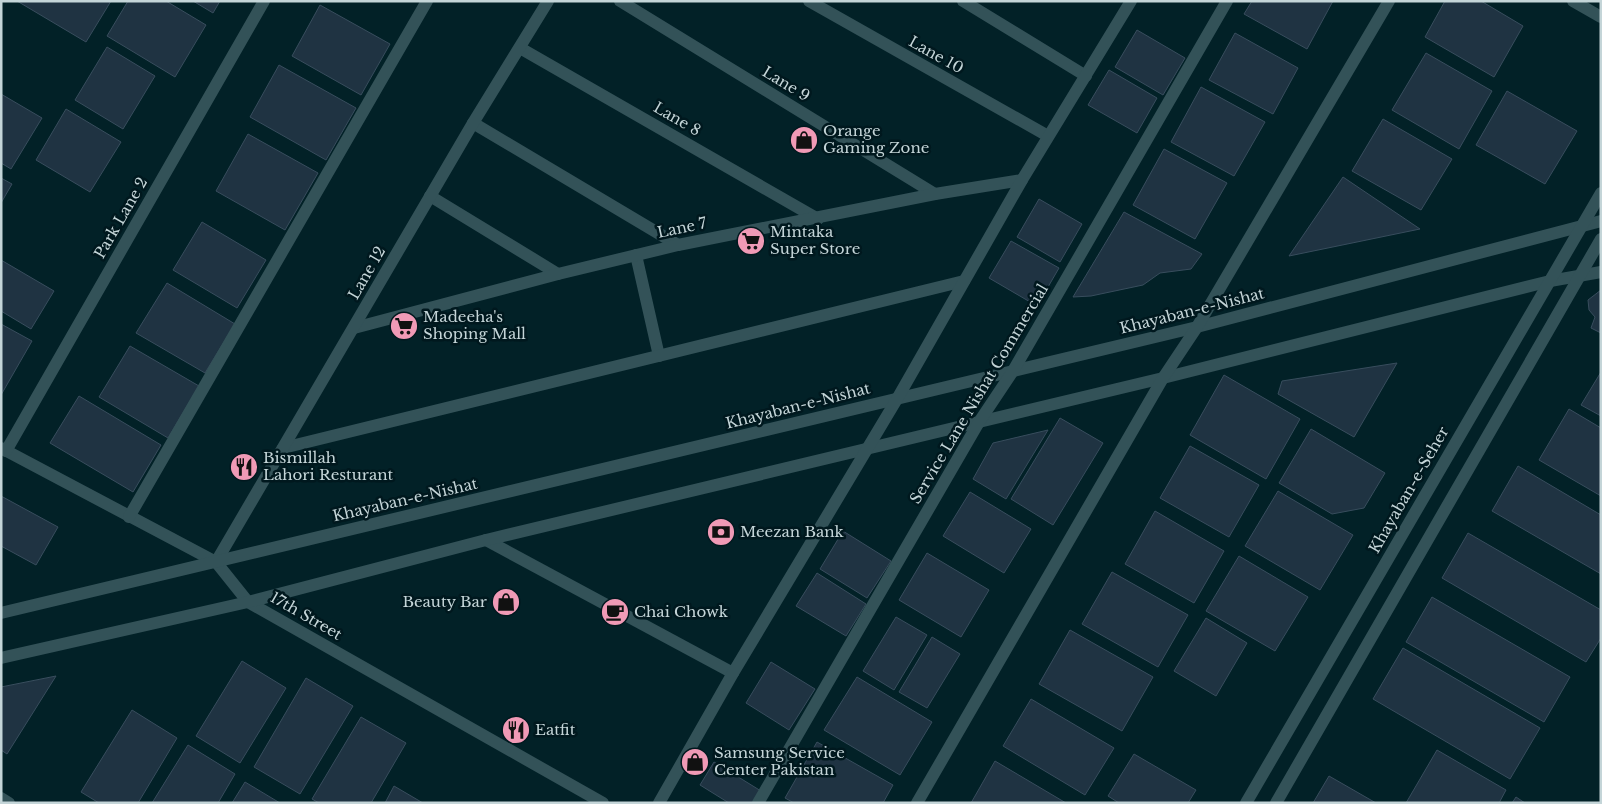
<svg xmlns="http://www.w3.org/2000/svg" width="1602" height="804" font-family="'Libre Baskerville',serif">
<rect width="100%" height="100%" fill="#022127"/>
<g fill="#1f3342" stroke="#384d5d">
<polygon points="17,1 111,1 86,42"/>
<polygon points="128,1 166,1 206,25 175,77 107,36"/>
<polygon points="193,1 220,1 213,13"/>
<polygon points="1252,1 1333,1 1307,49 1244,14"/>
<polygon points="1445,1 1481,1 1523,26 1494,77 1425,37"/>
<polygon points="320,5 390,44 361,95 292,56"/>
<polygon points="1137,30 1185,58 1163,95 1115,67"/>
<polygon points="1235,33 1298,68 1273,114 1209,80"/>
<polygon points="107,47 155,76 123,129 75,100"/>
<polygon points="1426,53 1492,91 1459,149 1392,110"/>
<polygon points="279,65 356,108 326,160 250,117"/>
<polygon points="1109,70 1157,98 1137,133 1088,105"/>
<polygon points="1201,87 1265,122 1234,176 1171,142"/>
<polygon points="1507,91 1577,131 1545,184 1476,145"/>
<polygon points="1,94 42,118 11,169 1,163"/>
<polygon points="66,109 121,142 90,192 36,160"/>
<polygon points="1383,119 1452,159 1421,210 1352,171"/>
<polygon points="248,134 318,173 285,230 216,191"/>
<polygon points="1164,149 1227,183 1195,239 1133,205"/>
<polygon points="1343,177 1420,229 1289,256"/>
<polygon points="1,178 12,184 1,203"/>
<polygon points="1039,199 1082,224 1060,262 1017,237"/>
<polygon points="1124,212 1202,254 1191,269 1160,273 1143,285 1091,296 1073,297"/>
<polygon points="202,222 266,260 237,308 173,270"/>
<polygon points="1011,241 1059,268 1037,306 989,278"/>
<polygon points="1,260 54,291 31,329 1,311"/>
<polygon points="167,283 235,324 205,373 136,333"/>
<polygon points="1601,290 1601,333 1591,328 1595,317 1589,310 1588,300"/>
<polygon points="1,324 32,341 1,395"/>
<polygon points="130,346 199,386 168,438 99,397"/>
<polygon points="1397,363 1354,437 1278,394 1282,381"/>
<polygon points="1601,372 1601,416 1581,405"/>
<polygon points="1224,375 1300,419 1266,479 1190,435"/>
<polygon points="79,396 161,445 133,492 50,443"/>
<polygon points="1569,409 1601,428 1601,496 1539,460"/>
<polygon points="1060,418 1103,443 1053,525 1011,499"/>
<polygon points="1311,429 1385,473 1364,508 1332,514 1279,483"/>
<polygon points="1048,430 1006,499 973,479 993,443"/>
<polygon points="1190,446 1259,485 1229,537 1160,498"/>
<polygon points="1518,466 1601,515 1601,574 1492,511"/>
<polygon points="1278,491 1353,535 1320,590 1245,546"/>
<polygon points="970,492 1031,529 1004,573 943,536"/>
<polygon points="1,496 58,527 36,565 1,546"/>
<polygon points="1155,511 1224,551 1194,603 1125,564"/>
<polygon points="843,531 891,561 867,598 820,569"/>
<polygon points="1468,533 1601,610 1601,638 1586,662 1442,578"/>
<polygon points="927,553 989,590 961,637 899,600"/>
<polygon points="1239,556 1308,597 1275,651 1206,611"/>
<polygon points="1112,572 1188,615 1158,667 1082,624"/>
<polygon points="817,573 866,604 846,636 796,606"/>
<polygon points="1432,597 1570,677 1544,722 1406,642"/>
<polygon points="896,617 927,635 894,690 863,671"/>
<polygon points="1206,618 1247,643 1216,696 1174,671"/>
<polygon points="1070,630 1153,677 1122,731 1039,684"/>
<polygon points="932,637 960,654 927,708 899,692"/>
<polygon points="1403,648 1540,728 1510,779 1373,699"/>
<polygon points="242,661 286,688 240,763 196,736"/>
<polygon points="771,662 815,689 789,730 746,703"/>
<polygon points="56,676 7,754 1,750 1,687"/>
<polygon points="857,677 932,722 900,775 824,730"/>
<polygon points="306,678 353,706 300,794 254,767"/>
<polygon points="1031,699 1114,748 1085,795 1003,746"/>
<polygon points="132,710 177,738 138,803 99,803 81,792"/>
<polygon points="361,717 406,743 371,803 319,803 312,799"/>
<polygon points="817,742 893,785 883,803 794,803 785,798"/>
<polygon points="188,745 235,774 218,803 152,803"/>
<polygon points="1437,750 1506,790 1499,803 1406,803"/>
<polygon points="1134,754 1196,790 1188,803 1119,803 1108,796"/>
<polygon points="995,761 1066,803 971,803"/>
<polygon points="714,762 761,791 754,803 729,803 700,785"/>
<polygon points="1329,776 1376,803 1313,803"/>
<polygon points="245,782 280,803 232,803"/>
<polygon points="394,786 423,803 385,803"/>
<polygon points="1516,797 1525,803 1512,803"/>
</g>
<g fill="none" stroke-linecap="round" stroke-linejoin="round">
<g stroke="#335258" stroke-width="12">
<polyline points="620,1 935,194"/>
<polyline points="809,1 1048,136"/>
<polyline points="963,1 1086,76"/>
<polyline points="1573,1 1601,17"/>
<polyline points="520,48 818,219"/>
<polyline points="473,123 678,245"/>
<polyline points="430,196 558,274"/>
<polyline points="636,255 659,356"/>
<polyline points="354,328 558,274 678,245 935,194 1022,180"/>
<polyline points="1,448 216,562 248,602 603,803"/>
<polyline points="283,448 964,281"/>
<polyline points="6,451 264,1"/>
<polyline points="129,517 427,1"/>
<polyline points="486,540 733,673"/>
<polyline points="216,562 473,123 548,1"/>
<polyline points="1,613 1197,327 1601,221"/>
<polyline points="1,658 248,602 486,540 1163,378 1550,281 1601,272"/>
<polyline points="1,798 9,803"/>
<polyline points="659,803 733,673 897,399 1022,180 1131,1"/>
<polyline points="758,803 979,422 1013,371 1227,1"/>
<polyline points="917,803 1163,378 1197,327 1389,1"/>
<polyline points="1246,803 1601,193"/>
<polyline points="1276,803 1601,239"/>
</g>
</g>
<defs>
<symbol id="shop-disc" viewBox="-11 -11 22 22"><circle r="9.5" fill="#f09ab6" stroke="#00181e"/><path d="M-5-2.5h2.3a2.7 3.5 0 0 1 5.4 0H5L5.5 6h-11ZM-1.5-2.5h3a1.5 2.3 0 0 0-3 0Z" fill="#111"/></symbol>
<symbol id="supermarket-disc" viewBox="-11 -11 22 22"><circle r="9.5" fill="#f09ab6" stroke="#00181e"/><path d="M-6-5.5h2.5l.6 2H6L4.5 2H-2.5L-4.4-4H-6ZM-1.5 3.2a1.3 1.3 0 1 0 .1 0ZM3 3.2a1.3 1.3 0 1 0 .1 0Z" fill="#111"/></symbol>
<symbol id="restaurant-disc" viewBox="-11 -11 22 22"><circle r="9.5" fill="#f09ab6" stroke="#00181e"/><path d="M-5-6h1v4h1v-4h1v4h1v-4h1v5L-1.5 .5V6h-2V.5L-5-1ZM5-6V6H3V1.5H1.5Q1.5-4 5-6Z" fill="#111"/></symbol>
<symbol id="bank-disc" viewBox="-11 -11 22 22"><circle r="9.5" fill="#f09ab6" stroke="#00181e"/><path d="M-6-4H6V4H-6ZM0-2.3a2.3 2.3 0 1 0 0 4.6a2.3 2.3 0 1 0 0-4.6Z" fill="#111"/></symbol>
<symbol id="cafe-disc" viewBox="-11 -11 22 22"><circle r="9.5" fill="#f09ab6" stroke="#00181e"/><path d="M-5.5-4.5H6V0H3Q3 3.5 0 3.5H-2.5Q-5.5 3.5-5.5 0ZM3-3.2v2h1.7v-2ZM-6 4.5H4V6H-6Z" fill="#111"/></symbol>
</defs>
<g fill-rule="evenodd">
<use href="#shop-disc" x="788" y="124" width="32" height="32"/>
<use href="#supermarket-disc" x="735" y="225" width="32" height="32"/>
<use href="#supermarket-disc" x="388" y="310" width="32" height="32"/>
<use href="#restaurant-disc" x="228" y="451" width="32" height="32"/>
<use href="#bank-disc" x="705" y="516" width="32" height="32"/>
<use href="#shop-disc" x="490" y="586" width="32" height="32"/>
<use href="#cafe-disc" x="599" y="596" width="32" height="32"/>
<use href="#restaurant-disc" x="500" y="714" width="32" height="32"/>
<use href="#shop-disc" x="679" y="746" width="32" height="32"/>
</g>
<g text-anchor="middle" stroke-width="5" stroke-linejoin="round" paint-order="stroke">
<g font-size="15" fill="#c4d5d8" stroke="#00181e">
<text transform="translate(936 55) rotate(29)" y="5">Lane 10</text>
<text transform="translate(786 84) rotate(31)" y="5">Lane 9</text>
<text transform="translate(677 119) rotate(30)" y="5">Lane 8</text>
<text transform="translate(121 218) rotate(-60)" y="5">Park Lane 2</text>
<text transform="translate(682 228) rotate(-12)" y="5">Lane 7</text>
<text transform="translate(367 273) rotate(-60)" y="5">Lane 12</text>
<text transform="translate(1192 311) rotate(-14)" y="5">Khayaban-e-Nishat</text>
<text transform="translate(979 394) rotate(-59)" y="5">Service Lane Nishat Commercial</text>
<text transform="translate(798 406) rotate(-14)" y="5">Khayaban-e-Nishat</text>
<text transform="translate(1409 490) rotate(-60)" y="5">Khayaban-e-Seher</text>
<text transform="translate(405 500) rotate(-13)" y="5">Khayaban-e-Nishat</text>
<text transform="translate(306 616) rotate(30)" y="5">17th Street</text>
</g>
<g font-size="15" fill="#c4d5d8" stroke="#00181e" text-anchor="start">
<text x="823" y="136">Orange<tspan x="823" dy="17">Gaming Zone</tspan></text>
<text x="770" y="237">Mintaka<tspan x="770" dy="17">Super Store</tspan></text>
<text x="423" y="322">Madeeha's<tspan x="423" dy="17">Shoping Mall</tspan></text>
<text x="263" y="463">Bismillah<tspan x="263" dy="17">Lahori Resturant</tspan></text>
<text x="740" y="537">Meezan Bank</text>
<text x="487" y="607" text-anchor="end">Beauty Bar</text>
<text x="634" y="617">Chai Chowk</text>
<text x="535" y="735">Eatfit</text>
<text x="714" y="758">Samsung Service<tspan x="714" dy="17">Center Pakistan</tspan></text>
</g>
</g>
<rect width="1602" height="804" fill="none" stroke="#c4d5d8" stroke-width="5"/>
</svg>
